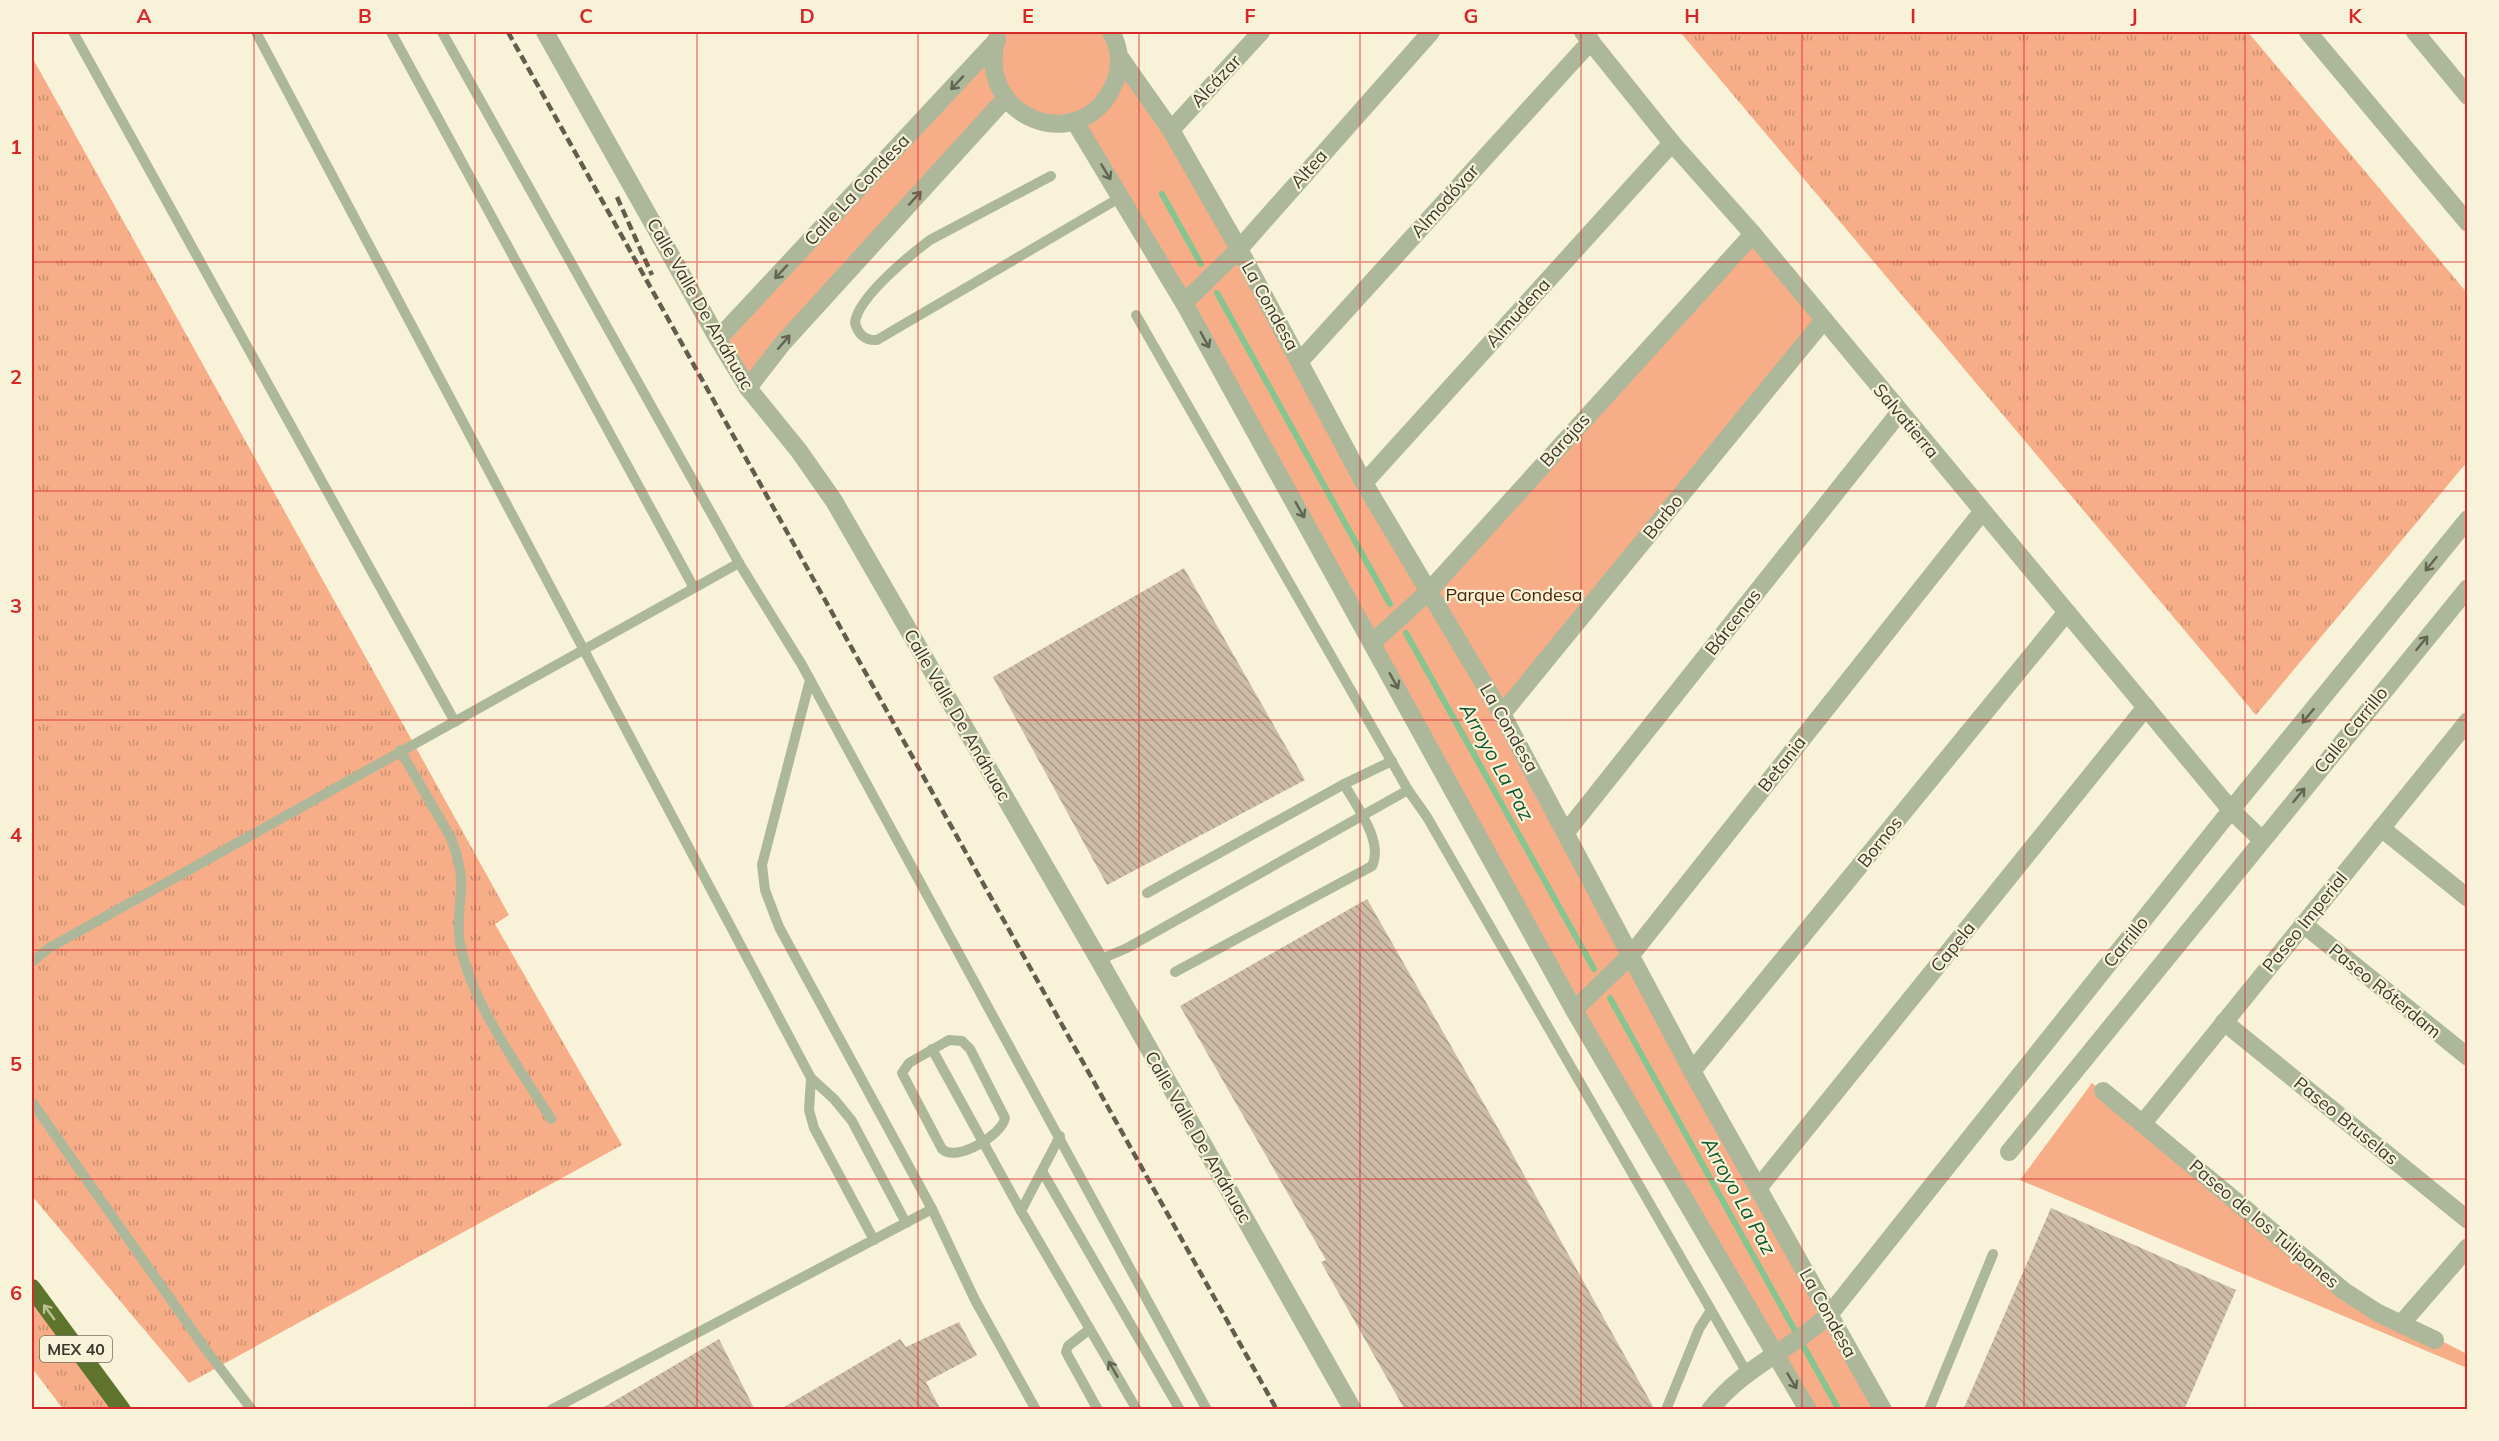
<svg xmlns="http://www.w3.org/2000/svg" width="2499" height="1441" font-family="Mulish,sans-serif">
<defs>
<pattern id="grass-tufts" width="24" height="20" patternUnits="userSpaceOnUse" patternTransform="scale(1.5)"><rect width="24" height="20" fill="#f7ae88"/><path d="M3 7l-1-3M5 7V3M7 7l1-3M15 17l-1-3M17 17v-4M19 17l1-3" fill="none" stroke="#c98f70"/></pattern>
<pattern id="building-back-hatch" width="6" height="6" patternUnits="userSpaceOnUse" patternTransform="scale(1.5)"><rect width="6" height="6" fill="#cebca6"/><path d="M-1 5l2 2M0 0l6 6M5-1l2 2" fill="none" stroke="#a89a88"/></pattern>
</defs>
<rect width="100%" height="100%" fill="#f8f3d8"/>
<g fill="url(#grass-tufts)">
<polygon points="1680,32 2248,32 2468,294 2467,462 2256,715"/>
<polygon points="32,57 509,915 495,924 622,1145 189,1383 32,1196"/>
<polygon points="32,1297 115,1409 63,1409 32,1368"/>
</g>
<g fill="#f7ae88">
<polygon points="1001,32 1111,32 1428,592 1753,234 1824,320 1503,715 1883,1409 1808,1409 1075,122 1049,124 1005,99 748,388 718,339"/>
<polygon points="2092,1083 2344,1291 2467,1354 2467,1368 2020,1180"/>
</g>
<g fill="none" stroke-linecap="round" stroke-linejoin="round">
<g stroke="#84c590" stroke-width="6">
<polyline points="1162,194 1201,264"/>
<polyline points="1217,293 1390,604"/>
<polyline points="1406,633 1594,969"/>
<polyline points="1610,998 1839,1410"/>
</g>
</g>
<g fill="url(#building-back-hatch)">
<polygon points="1184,568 1305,780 1107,885 993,677"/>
<polygon points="1367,899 1499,1130 1655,1410 1405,1410 1321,1262 1326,1260 1180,1006"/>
<polygon points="2051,1208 2236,1290 2184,1410 1963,1410"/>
<polygon points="959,1322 977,1355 926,1382 941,1410 779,1410 900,1339 906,1347"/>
<polygon points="719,1339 755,1410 599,1410"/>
</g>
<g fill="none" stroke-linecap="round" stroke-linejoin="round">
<g stroke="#acb899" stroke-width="10">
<polyline points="73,32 455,722"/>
<polyline points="256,32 811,1078 834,1099 852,1121 906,1223"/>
<polyline points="391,32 694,588"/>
<polyline points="442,32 739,563 802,665 1207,1410"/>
<path d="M 1051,176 L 930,240 C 910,255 857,298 855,323 C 858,334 865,341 877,340 L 1121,197"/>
<polyline points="1136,315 1408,790"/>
<polyline points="810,680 762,865 765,890 779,927 932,1209 975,1300 1036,1410"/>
<path d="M 400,750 L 451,838 C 456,851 460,864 461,878 C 462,900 456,921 460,943 C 471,1003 519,1067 551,1119"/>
<polyline points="1147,893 1344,784 1392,761"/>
<polyline points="1099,960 1127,948 1408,790 1427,817 1711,1310 1699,1329 1666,1410"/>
<polyline points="32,962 49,948 739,563"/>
<path d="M 1175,972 L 1372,866 C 1384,841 1356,806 1344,784"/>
<path d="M 949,1040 L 962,1041 L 970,1049 L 1005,1118 C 1002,1135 956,1163 942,1149 L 902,1073 L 909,1063 Z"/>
<polyline points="932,1049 1021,1211"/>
<polyline points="811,1078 809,1110 814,1128 874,1240"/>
<polyline points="32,1102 207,1351 252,1410"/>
<polyline points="1060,1136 1021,1211 1137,1410"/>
<polyline points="1042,1171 1180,1410"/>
<polyline points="1711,1310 1747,1373"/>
<polyline points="1090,1329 1068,1346 1066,1352 1098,1410"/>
<polyline points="551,1410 932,1209"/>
<polyline points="1929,1410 1993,1254"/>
</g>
<g stroke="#acb899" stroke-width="18">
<polyline points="545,32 718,339 748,388 799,451 834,501 1099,960 1353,1410"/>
<polyline points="1583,32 1672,143 1753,234 2231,810 2262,840"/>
<polyline points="2308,32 2468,223"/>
<polyline points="2415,32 2468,96"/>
<path d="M 997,38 C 973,117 1081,160 1114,84 C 1122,68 1120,47 1111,32"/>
<polyline points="1119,56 1171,130 1239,249 1364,483 1502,714 1692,1071 1883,1410"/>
<polyline points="1075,122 1184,303 1574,1010 1808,1410"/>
<polyline points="1171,130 1261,32"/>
<polyline points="1184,303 1239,249 1431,32"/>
<polyline points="718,339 997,40"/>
<polyline points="1300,361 1591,41"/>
<polyline points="748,388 782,344 1005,99"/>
<polyline points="1364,483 1672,143"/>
<polyline points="1373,642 1428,592 1753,234"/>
<polyline points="1502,714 1824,320"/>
<polyline points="2381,828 2468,898"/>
<polyline points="1567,831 1899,413"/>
<polyline points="2303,924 2468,1057"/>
<polyline points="1574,1010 1631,955 1982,512"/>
<polyline points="2224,1022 2468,1220"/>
<polyline points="1692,1071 2067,612"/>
<polyline points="2103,1091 2344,1291 2378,1313 2435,1340"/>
<polyline points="2143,1123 2468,721"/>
<polyline points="2009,1152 2468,588"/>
<polyline points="1759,1187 2146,707"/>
<polyline points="2401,1324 2468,1247"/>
<path d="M 1710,1410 C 1742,1368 1790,1350 1829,1315 L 2231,810 L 2468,519"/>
</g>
<polyline stroke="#5e742c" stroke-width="18" points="32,1288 122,1410"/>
<g stroke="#615e50" stroke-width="4.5" stroke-dasharray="9 4.5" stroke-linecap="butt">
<polyline points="508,32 1277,1410"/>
<polyline points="617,197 652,275"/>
</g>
</g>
<defs><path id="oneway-shaft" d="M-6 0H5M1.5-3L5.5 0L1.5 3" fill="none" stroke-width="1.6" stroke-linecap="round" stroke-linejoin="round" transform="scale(1.5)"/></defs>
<g stroke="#636553">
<use href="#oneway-shaft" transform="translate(957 83) rotate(133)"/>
<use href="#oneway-shaft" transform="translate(1106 172) rotate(59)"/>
<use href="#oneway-shaft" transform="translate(915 198) rotate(-48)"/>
<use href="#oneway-shaft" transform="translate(781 272) rotate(133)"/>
<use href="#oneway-shaft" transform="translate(1205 340) rotate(61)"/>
<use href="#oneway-shaft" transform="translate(784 342) rotate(-49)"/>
<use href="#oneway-shaft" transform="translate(1300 510) rotate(61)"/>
<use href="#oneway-shaft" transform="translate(2431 564) rotate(129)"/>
<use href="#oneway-shaft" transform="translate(2422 643) rotate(-51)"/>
<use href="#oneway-shaft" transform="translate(1394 681) rotate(61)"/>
<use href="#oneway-shaft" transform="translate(2308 716) rotate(129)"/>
<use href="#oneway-shaft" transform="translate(2299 795) rotate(-51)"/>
<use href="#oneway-shaft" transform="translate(1113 1369) rotate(-120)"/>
<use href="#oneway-shaft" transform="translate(1792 1381) rotate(59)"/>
</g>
<use stroke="#bac093" href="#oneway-shaft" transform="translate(49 1312) rotate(-126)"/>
<path fill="none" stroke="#d62828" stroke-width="1.5" stroke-opacity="0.55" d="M 254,32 L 254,1410M 475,32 L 475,1410M 697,32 L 697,1410M 918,32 L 918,1410M 1139,32 L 1139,1410M 1360,32 L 1360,1410M 1581,32 L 1581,1410M 1802,32 L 1802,1410M 2024,32 L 2024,1410M 2245,32 L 2245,1410M 32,262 L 2468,262M 32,491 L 2468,491M 32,720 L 2468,720M 32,950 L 2468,950M 32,1179 L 2468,1179"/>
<g text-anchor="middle" stroke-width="4.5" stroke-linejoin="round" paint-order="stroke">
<rect fill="#f8f3d8" stroke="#747161" stroke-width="1.5" x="40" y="1336" width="72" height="26" rx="4.5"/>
<g font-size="16" font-weight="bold" fill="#3b392e">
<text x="76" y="1355">MEX 40</text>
</g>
<g font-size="18" fill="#3b392e" stroke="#f8f3d8">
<text transform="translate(1216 81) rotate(-47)" y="6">Alcázar</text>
<text transform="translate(1309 169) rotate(-48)" y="6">Altea</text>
<text transform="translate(857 190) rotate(-47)" y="6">Calle La Condesa</text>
<text transform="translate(1445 201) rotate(-48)" y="6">Almodóvar</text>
<text transform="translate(700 304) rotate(60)" y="6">Calle Valle De Anáhuac</text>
<text transform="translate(1270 306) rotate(61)" y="6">La Condesa</text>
<text transform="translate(1518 313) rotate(-48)" y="6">Almudena</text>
<text transform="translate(1906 421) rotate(50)" y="6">Salvatierra</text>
<text transform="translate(1565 440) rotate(-48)" y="6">Barajas</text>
<text transform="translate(1663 517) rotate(-51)" y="6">Barbo</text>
<text transform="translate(1733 622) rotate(-52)" y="6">Bárcenas</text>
<text transform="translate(957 715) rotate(60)" y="6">Calle Valle De Anáhuac</text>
<text transform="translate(1509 728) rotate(60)" y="6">La Condesa</text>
<text transform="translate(2351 730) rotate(-51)" y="6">Calle Carrillo</text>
<text transform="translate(1782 764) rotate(-52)" y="6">Betania</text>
<text transform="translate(1880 842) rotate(-51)" y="6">Bornos</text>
<text transform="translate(2305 922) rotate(-51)" y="6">Paseo Imperial</text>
<text transform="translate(2126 942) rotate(-51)" y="6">Carrillo</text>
<text transform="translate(1953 947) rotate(-51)" y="6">Capela</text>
<text transform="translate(2385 991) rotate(39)" y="6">Paseo Róterdam</text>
<text transform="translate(2346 1121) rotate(39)" y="6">Paseo Bruselas</text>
<text transform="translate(1198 1137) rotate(60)" y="6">Calle Valle De Anáhuac</text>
<text transform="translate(2264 1224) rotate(40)" y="6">Paseo de los Tulipanes</text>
<text transform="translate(1828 1313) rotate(61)" y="6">La Condesa</text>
</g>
<g font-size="18" fill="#4c1f02" stroke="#f8f3d8">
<text x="1514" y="601">Parque Condesa</text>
</g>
<g font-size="20" font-style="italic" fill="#0d5626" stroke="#f8f3d8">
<text transform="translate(1497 762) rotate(61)" y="7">Arroyo La Paz</text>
<text transform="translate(1739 1196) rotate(61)" y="7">Arroyo La Paz</text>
</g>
</g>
<rect width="2499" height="1441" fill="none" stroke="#f8f3d8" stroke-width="66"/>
<rect x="33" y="33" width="2433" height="1375" fill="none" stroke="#d62828" stroke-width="2"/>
<g font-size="20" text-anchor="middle" font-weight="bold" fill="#d62828">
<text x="144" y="23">A</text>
<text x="365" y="23">B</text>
<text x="586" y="23">C</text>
<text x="807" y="23">D</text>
<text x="1028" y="23">E</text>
<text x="1250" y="23">F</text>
<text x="1471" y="23">G</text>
<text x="1692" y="23">H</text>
<text x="1913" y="23">I</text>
<text x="2134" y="23">J</text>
<text x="2355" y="23">K</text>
<text x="16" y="154">1</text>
<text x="16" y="384">2</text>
<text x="16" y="613">3</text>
<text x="16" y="842">4</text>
<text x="16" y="1071">5</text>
<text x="16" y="1300">6</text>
</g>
</svg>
